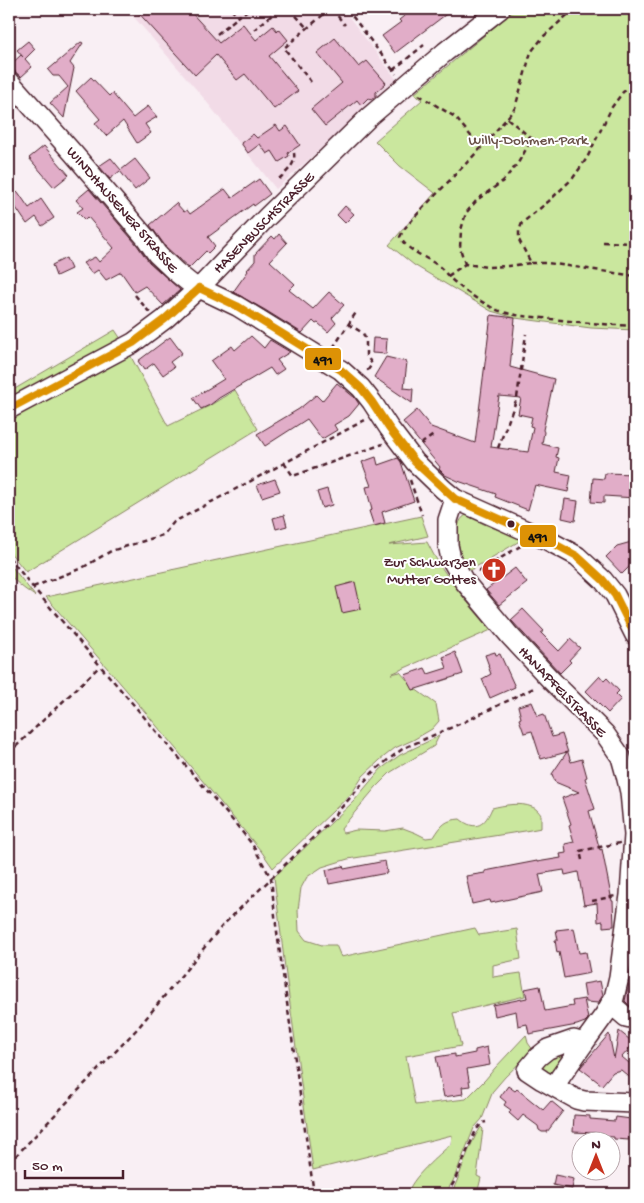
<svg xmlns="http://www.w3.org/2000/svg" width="644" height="1203" font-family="'Gochi Hand',sans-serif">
<rect width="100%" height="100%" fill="#f9eff4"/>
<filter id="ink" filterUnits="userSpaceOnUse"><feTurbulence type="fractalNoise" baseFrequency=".02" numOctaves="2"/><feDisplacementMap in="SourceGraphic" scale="10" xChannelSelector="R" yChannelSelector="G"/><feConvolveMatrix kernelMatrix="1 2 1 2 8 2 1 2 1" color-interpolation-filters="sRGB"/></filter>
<g filter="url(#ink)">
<polygon fill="#f2dbe7" points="127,9 343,9 397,80 276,189 202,96"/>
<g fill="#cae79e" stroke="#8a8364">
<polygon points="516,9 635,9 635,330 591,328 515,318 491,311 414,265 389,245 435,193 400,166 375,141 422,100 414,94"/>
<polygon points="115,330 123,342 9,400 13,390"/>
<polygon points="129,353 168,426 209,406 235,390 258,429 26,572 9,551 9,416"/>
<path d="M 466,515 L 484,524 L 523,539 L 469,571 C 461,558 449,525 466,515 Z"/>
<path d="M 421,516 L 428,536 L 389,545 L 427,542 C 443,575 467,602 491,630 L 391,674 L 400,672 L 415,689 L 436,704 L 439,721 L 432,729 L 413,740 L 395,748 L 380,760 L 363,776 L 352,793 L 273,868 L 261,851 L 146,713 L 46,597 Z"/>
<path d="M 9,563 L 35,596 C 27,591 11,580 9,571 C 8,569 9,566 9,563 Z"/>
<path d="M 439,736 L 434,746 L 391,772 L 376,787 L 345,824 L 341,829 L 343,833 L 356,830 L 385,831 L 403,828 L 416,833 L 426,838 L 434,837 C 442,824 446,820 460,819 C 476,832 485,825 492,808 C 504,805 520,802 532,807 C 536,808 539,812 541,815 L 541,828 L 525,831 L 348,859 L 322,867 L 307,877 L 301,888 L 298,910 L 299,931 L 306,940 L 322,945 L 336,945 L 341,957 L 475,928 L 479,935 L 517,929 L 521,959 L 493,965 L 493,977 L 521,973 L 525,996 L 453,1013 L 461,1046 L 406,1056 L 415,1105 L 466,1099 L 485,1080 L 495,1068 L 526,1035 L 528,1043 L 533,1050 L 505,1077 L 493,1091 L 482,1119 L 474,1128 L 453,1181 L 445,1194 L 408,1194 C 410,1179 439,1155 451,1144 L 452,1135 L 313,1170 L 285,968 L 274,877 L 354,801 L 369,783 L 381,769 L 400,755 Z"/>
<path d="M 559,1053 C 566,1059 562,1065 559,1073 L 544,1076 L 539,1062 Z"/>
<path d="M 481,1127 L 483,1129 L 477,1176 L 481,1178 L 477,1194 L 451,1194 C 462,1173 467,1147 481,1127 Z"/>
</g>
<g fill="#e1adc8" stroke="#4a1f2b" fill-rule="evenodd">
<polygon points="135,9 188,9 219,43 243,24 256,40 273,26 277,31 279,29 288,40 269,56 298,91 274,109 245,74 237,80 216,55 195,75"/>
<polygon points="413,9 453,9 395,53 382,36 401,22 399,20"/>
<polygon points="335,38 359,67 367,61 386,83 376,92 376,96 372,99 368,98 361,105 357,100 325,126 311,109 342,83 317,53"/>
<polygon points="28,41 35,49 25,59 32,67 21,77 9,66 21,55 23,57 17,50"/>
<polygon points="81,42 83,43 70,63 74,68 64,118 50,103 68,87 59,76 53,76 48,70"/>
<polygon points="91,77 109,96 112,93 133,118 148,106 157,117 145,124 151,133 137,143 123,121 106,136 95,123 100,119 76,91"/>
<polygon points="276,125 280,131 287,126 300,145 288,153 289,156 279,162 272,151 267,154 260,144 248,153 241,143 253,134 257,138"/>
<polygon points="44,146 69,175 54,187 29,158"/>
<polygon points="111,158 121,170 135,159 150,178 135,190 120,171 110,179 99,166"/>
<polygon points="259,179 270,194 254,206 253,204 208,237 215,246 208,253 206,251 189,268 166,247 150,225 176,203 184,212 187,210 190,214 225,189 232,198"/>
<polygon points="89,189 137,245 149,262 180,290 163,305 145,286 135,292 121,272 106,280 98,270 92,274 83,263 95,257 99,262 114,248 88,217 85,220 77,212 83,208 76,200"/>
<polygon points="18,192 29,208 41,199 54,218 42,226 36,217 27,224 10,199"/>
<polygon points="345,206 354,214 345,223 337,215"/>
<polygon points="279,234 287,243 270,261 295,284 289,290 313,309 329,292 344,305 332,318 336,323 328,332 318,323 316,324 313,321 302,333 265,310 233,292 248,271 247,270 255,261 255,254 272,236 275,239"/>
<polygon points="66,258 71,269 56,276 52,265"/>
<path d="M 491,315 L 515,318 L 510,367 L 554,379 L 543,430 L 544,432 L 542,444 L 558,448 L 556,457 L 559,458 L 556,472 L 571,475 L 568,492 L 535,485 L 528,510 L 495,497 L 496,494 L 458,481 L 445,475 L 439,469 L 440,467 L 403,422 L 417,410 L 431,427 L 475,443 ZM 499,396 L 521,398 L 518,414 L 532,417 L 530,426 L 533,427 L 528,452 L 491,447 Z"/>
<polygon points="251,336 264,348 270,340 290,352 277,360 284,369 275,375 270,368 219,398 210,405 201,409 193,398 224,379 211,361 232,346 235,350"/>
<polygon points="170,337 182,353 170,362 174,367 163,375 154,363 144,370 138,361"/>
<polygon points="373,338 387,339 386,354 372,353"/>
<polygon points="386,357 407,362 404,388 413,389 412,403 374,377"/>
<polygon points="337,383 355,398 359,404 349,416 334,425 337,430 322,439 307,419 265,446 257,434 299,409 316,395 322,401"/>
<polygon points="376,457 378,465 398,458 401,462 414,501 382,512 385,523 374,526 369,511 372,510 366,487 371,486 362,462"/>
<polygon points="605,473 635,474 635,498 604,496 604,503 591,502 593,478 604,479"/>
<polygon points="275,479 280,491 262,497 257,485"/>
<polygon points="327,489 332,505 322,508 317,492"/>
<polygon points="565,499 578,501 575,521 562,518"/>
<polygon points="284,515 287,526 276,529 273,518"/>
<polygon points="635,541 635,561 622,574 606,557 617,546"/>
<polygon points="515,568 527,583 499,605 486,590"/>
<polygon points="355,582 361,609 342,613 336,587"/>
<polygon points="523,609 544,631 541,633 559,651 570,639 580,648 569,660 571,662 560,673 511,620"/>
<polygon points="455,652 463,674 413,690 405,675 425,668 428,674 447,668 443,657"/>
<polygon points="495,652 496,655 500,654 515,687 490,698 482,679 491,674 488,666 489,666 485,655"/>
<polygon points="600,676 604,681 607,678 619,691 616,694 621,699 608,713 586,691"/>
<polygon points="532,702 538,716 544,714 552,737 562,734 571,762 582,759 587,777 585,778 595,809 589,811 600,850 602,849 612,901 613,901 614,926 603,927 603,921 598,922 597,903 584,905 578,872 565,875 564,870 539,874 543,892 491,903 490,900 472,904 466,876 485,873 485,871 537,861 537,862 561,858 560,854 566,853 565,844 574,842 569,825 571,824 562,798 579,792 555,782 552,774 567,752 541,759 532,731 524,733 519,719 521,718 518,706"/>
<polygon points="385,861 387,873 329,884 326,870 343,866 344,869"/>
<polygon points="574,928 579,953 586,952 590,973 564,978 559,952 557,953 555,940 558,940 556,930"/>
<polygon points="631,974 635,975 635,1007 631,1007 625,1001"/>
<polygon points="600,981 603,995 598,1003 586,1002 583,984"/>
<polygon points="540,986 545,1011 573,1006 572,1001 584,999 588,1019 585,1022 577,1025 529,1034 527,1024 518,1026 516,1011 495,1016 493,1005 527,998 525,989"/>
<polygon points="619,1031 634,1043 622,1057 635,1068 635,1082 621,1070 613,1072 602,1085 580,1068 609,1034 614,1059"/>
<polygon points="487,1047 490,1065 467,1069 470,1086 462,1087 463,1094 444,1097 436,1057 455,1054 455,1057 475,1053 475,1050"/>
<polygon points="508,1086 515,1091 517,1089 543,1110 551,1101 563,1111 547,1132 542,1132 539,1130 538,1126 523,1115 518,1121 509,1113 511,1110 504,1105 506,1102 500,1097"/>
<polygon points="574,1115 590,1116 590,1119 615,1121 616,1117 631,1119 631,1122 635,1122 635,1134 629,1134 629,1140 614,1139 614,1137 595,1136 595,1133 573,1132"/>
<polygon points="555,1175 574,1179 572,1189 553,1185"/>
</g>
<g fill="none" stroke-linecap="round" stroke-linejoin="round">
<defs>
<g id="minor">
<polyline points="9,81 73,153 146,238 157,254 176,272 191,284 237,306 341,370 361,388 372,402 389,428 415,462 443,489 455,499 549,541 577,556 603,580 615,595 635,635"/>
<polyline points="9,409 133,343 165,319 199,288 267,217 369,117 445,52 500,9"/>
<polyline points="455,499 448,520 448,545 451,559 464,581 510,636 551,680 605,734 621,757 626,775 630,792 634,835 630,895 619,977 614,998 605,1014 584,1043 574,1040 548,1049 538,1057 527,1070 542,1080 576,1099 584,1101 635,1103"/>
<polyline points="611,1004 626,1017 635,1019"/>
<polyline points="554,1086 584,1043"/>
</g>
</defs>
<use href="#minor" stroke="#4a1f2b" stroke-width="22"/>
<g stroke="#4a1f2b" stroke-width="2.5" stroke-dasharray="5 4" stroke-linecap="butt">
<polyline points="231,9 238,17 249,9"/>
<polyline points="290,9 307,28"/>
<polyline points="332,9 345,25"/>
<polyline points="347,9 396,74"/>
<path d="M 574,9 L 544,36 L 531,52 L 515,108 L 507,118 L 481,148 L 423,208 L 404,229 L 400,237 C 407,251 425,256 437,265 C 442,268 446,274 450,278 C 463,290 476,299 491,307 C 509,317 531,316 551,319 C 579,322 607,325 635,326"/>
<polyline points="254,30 279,9"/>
<polyline points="217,34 238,17"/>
<polyline points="393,70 424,45"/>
<polyline points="311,82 284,48 330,9"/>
<polyline points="419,95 455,117 481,148"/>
<path d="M 279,179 C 287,171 296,165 294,153"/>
<polyline points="603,242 635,243"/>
<polyline points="531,263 548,263 635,276"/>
<polyline points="465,264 460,248 461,230 466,213 477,200 503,181 518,163 532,139 507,118"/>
<polyline points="448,276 465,264 487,267 508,266 531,263 519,240 519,231 522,223 549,201 573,178 587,158 612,107 623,92 635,84"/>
<polyline points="135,295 150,313"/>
<polyline points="348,324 363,333 366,341 366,355 372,364 368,370 369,373"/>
<polyline points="333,348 357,311"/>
<polyline points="421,444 435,434"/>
<polyline points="498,448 517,398 526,334"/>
<polyline points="284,463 293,476 383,444"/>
<polyline points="410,480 422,515"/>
<polyline points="9,557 31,585 234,822 252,844 271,878 276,925 314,1194"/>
<polyline points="478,572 522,545"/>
<polyline points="33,587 82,568 111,551 163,535 174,522 365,420"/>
<polyline points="9,753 100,666"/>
<polyline points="582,860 580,851 620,843"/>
<polyline points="592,901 615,896"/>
<polyline points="9,1163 138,1028 223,925 325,826 373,772 389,759 404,748 464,722 536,687"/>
<polyline points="447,1194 454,1182 476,1130 482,1123 486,1122"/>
</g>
<use href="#minor" stroke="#fff" stroke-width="19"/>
<defs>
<g id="bus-1">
<polyline points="199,288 237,306 341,370 361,388 372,402 389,428 415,462 455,499 549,541 577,556 603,580 615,595 635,635"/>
<polyline points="9,409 133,343 165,319 199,288"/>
</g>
</defs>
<use href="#bus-1" stroke="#fff" stroke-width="11"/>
<use href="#bus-1" stroke="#dd9206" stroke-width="8"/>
</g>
</g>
<defs>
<symbol id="church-disc" viewBox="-11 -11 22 22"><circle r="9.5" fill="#c8321e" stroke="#fff"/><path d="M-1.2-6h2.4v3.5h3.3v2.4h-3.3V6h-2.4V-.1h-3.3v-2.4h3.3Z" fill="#fff"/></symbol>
</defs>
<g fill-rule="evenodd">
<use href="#church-disc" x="480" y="556" width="28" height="28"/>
</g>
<circle fill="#4a1f2b" stroke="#fff" stroke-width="2" cx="511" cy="524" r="4.5"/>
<g text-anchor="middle" stroke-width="4" stroke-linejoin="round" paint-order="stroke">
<g font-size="15" fill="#6a5148" stroke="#fff">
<text x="528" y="144">Willy-Dohmen-Park</text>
</g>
<g font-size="15" fill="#4a1f2b" stroke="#fff">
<text transform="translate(123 209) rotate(49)" y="5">WINDHAUSENER STRASSE</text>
<text transform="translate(263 222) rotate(-45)" y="5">HASENBUSCHSTRASSE</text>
<text transform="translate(563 691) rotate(46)" y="5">HANAPFELSTRASSE</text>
</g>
<g font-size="15" fill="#4a1f2b" stroke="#fff" text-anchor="end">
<text x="476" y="566">Zur Schwarzen<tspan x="476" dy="17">Mutter Gottes</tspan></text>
</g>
</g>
<g stroke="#fff" stroke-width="2">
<rect x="304" y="347" width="38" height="24" rx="5" fill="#dd9206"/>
<rect x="519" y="524" width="38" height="24" rx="5" fill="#dd9206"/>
</g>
<g font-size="14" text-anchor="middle" font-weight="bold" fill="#111">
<text x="323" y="364">491</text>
<text x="538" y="541">491</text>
</g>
<rect width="644" height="1203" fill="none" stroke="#fff" stroke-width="30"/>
<rect x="15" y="15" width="614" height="1173" fill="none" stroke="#4a1f2b" stroke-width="2" filter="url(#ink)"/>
<g transform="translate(596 1156)"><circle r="24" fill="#ffffff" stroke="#b7a5aa"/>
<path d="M0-4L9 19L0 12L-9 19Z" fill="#c8321e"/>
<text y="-8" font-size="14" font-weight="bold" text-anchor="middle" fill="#4a1f2b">N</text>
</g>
<path d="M25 1170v8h98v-8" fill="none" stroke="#4a1f2b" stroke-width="2.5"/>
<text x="32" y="1170" font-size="15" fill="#4a1f2b" stroke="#ffffff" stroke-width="4" paint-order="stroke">50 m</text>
</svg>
